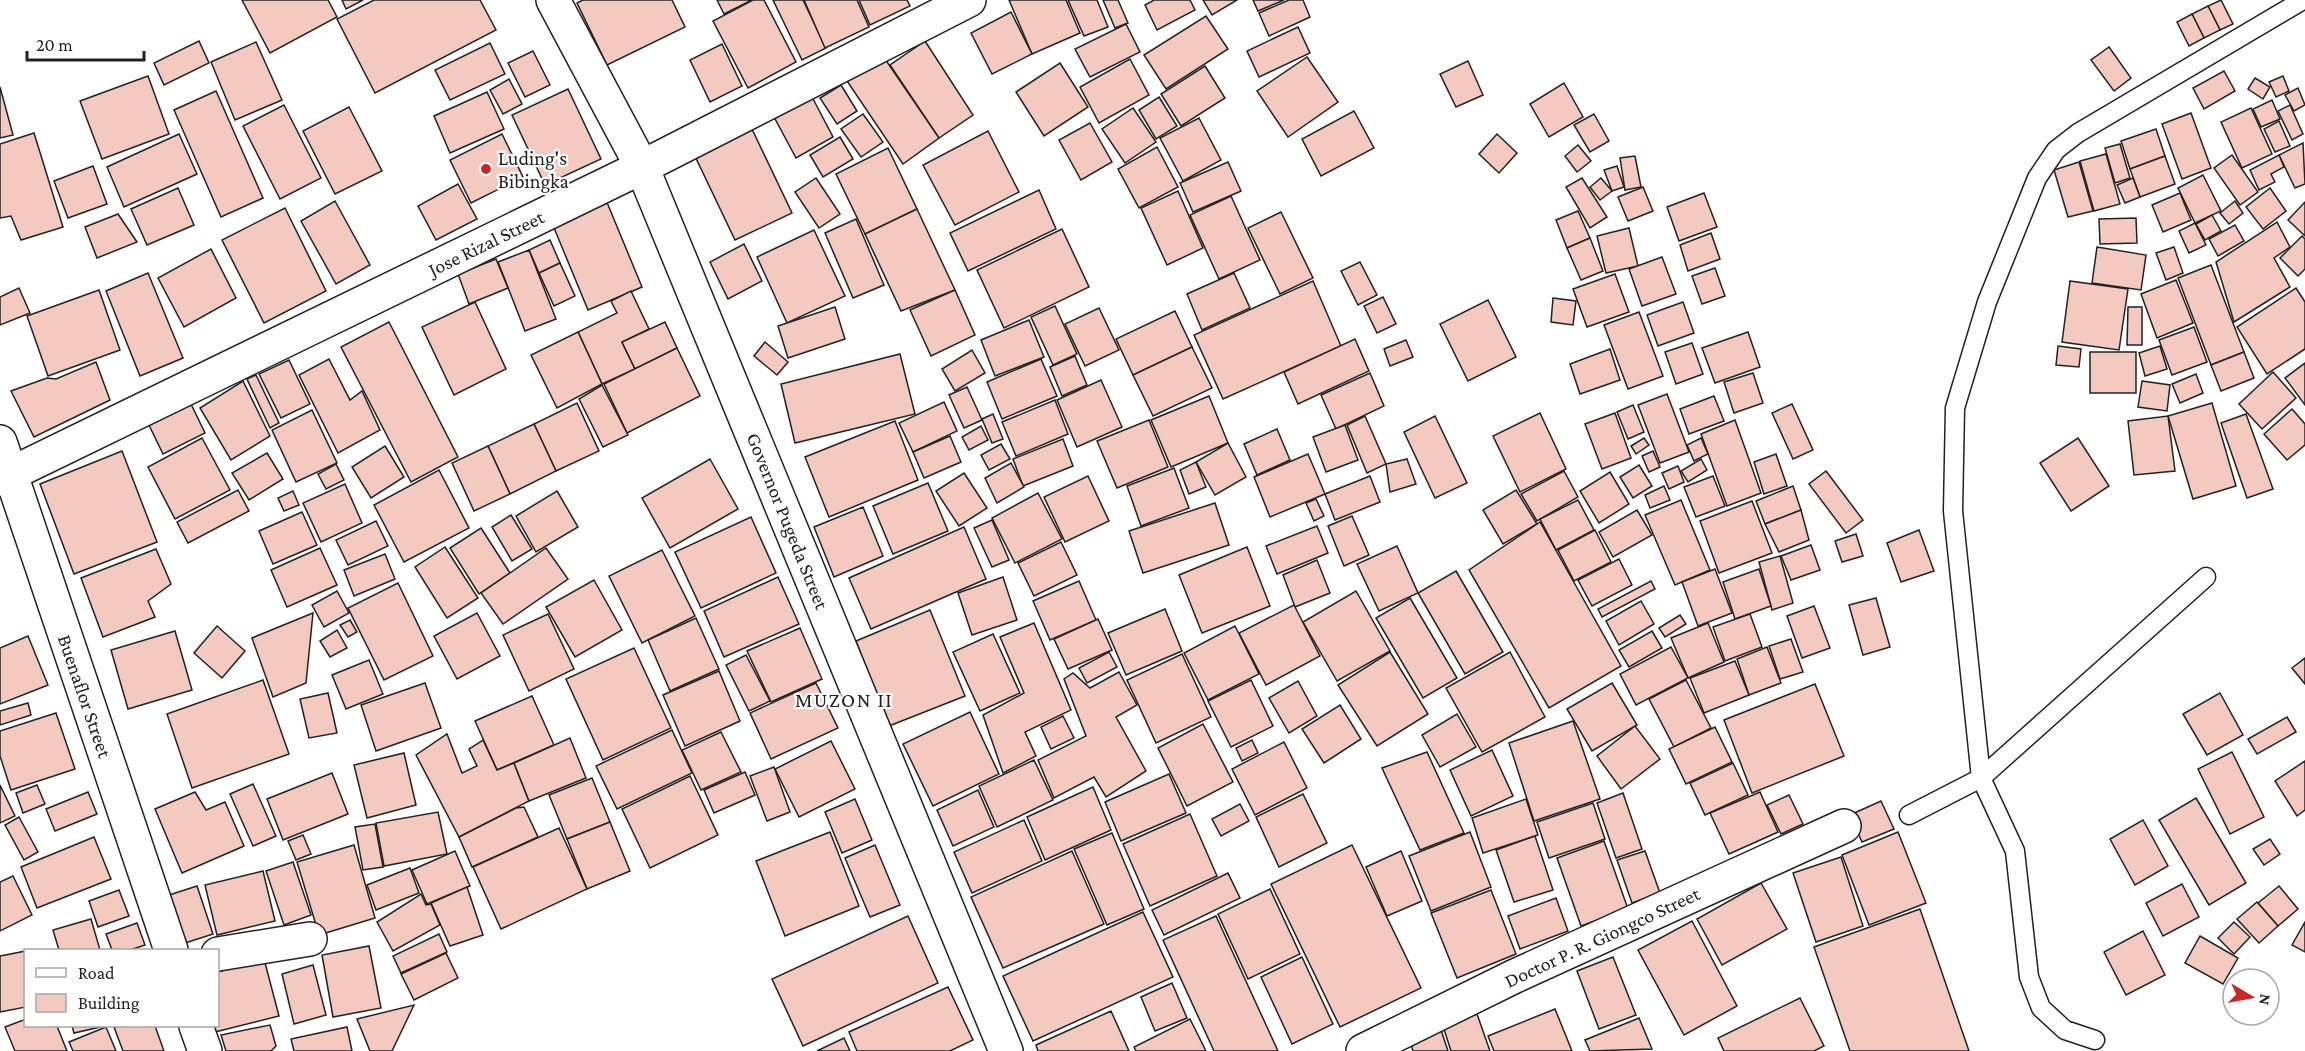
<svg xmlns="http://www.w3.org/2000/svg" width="2305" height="1051" font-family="'Crimson Pro',serif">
<rect width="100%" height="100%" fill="#fff"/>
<g fill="#f3c9c0" stroke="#222" stroke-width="1.5">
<polygon points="242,0 328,0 337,17 270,53"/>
<polygon points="342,0 363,0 346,9"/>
<polygon points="374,0 480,0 496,30 375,93 337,19"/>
<polygon points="583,0 672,0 685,27 607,65 577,3"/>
<polygon points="717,0 752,0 724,14"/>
<polygon points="753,0 764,0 796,62 748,88 713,21"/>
<polygon points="773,0 803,0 826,48 802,60"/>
<polygon points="804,0 857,0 869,27 825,48"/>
<polygon points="859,0 907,0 910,6 870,25"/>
<polygon points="1009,0 1066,0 1080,33 1032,54"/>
<polygon points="1068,0 1097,0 1108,27 1084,36"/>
<polygon points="1103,0 1118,0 1128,23 1115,28"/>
<polygon points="1154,0 1190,0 1195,10 1157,30 1145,5"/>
<polygon points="1203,0 1237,0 1212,15"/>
<polygon points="1253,0 1284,0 1258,11"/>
<polygon points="1289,0 1303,0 1310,17 1269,36 1259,13"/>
<polygon points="2221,0 2233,24 2220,30 2208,6"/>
<polygon points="2208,6 2220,30 2204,38 2192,14"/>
<polygon points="1011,12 1032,54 992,74 971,33"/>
<polygon points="2192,14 2204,38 2189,46 2177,22"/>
<polygon points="1206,16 1228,49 1166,89 1144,55"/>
<polygon points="1126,24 1140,52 1090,77 1075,49"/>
<polygon points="1298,27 1310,53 1259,77 1247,51"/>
<polygon points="199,41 209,63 164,85 154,63"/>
<polygon points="925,41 973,115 939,138 890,65"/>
<polygon points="256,42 282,100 235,120 211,62"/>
<polygon points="490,43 505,74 450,100 435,70"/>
<polygon points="722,44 742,86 710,102 690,60"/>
<polygon points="2109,47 2131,78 2114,91 2091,60"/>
<polygon points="533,51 550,85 525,97 508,63"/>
<polygon points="883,56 939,138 903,164 847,81"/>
<polygon points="1307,57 1338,102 1288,137 1257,91"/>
<polygon points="1130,59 1149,95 1099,123 1080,87"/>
<polygon points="1468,61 1483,95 1456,107 1440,74"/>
<polygon points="1060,63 1088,107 1044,136 1016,92"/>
<polygon points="1205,66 1225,98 1181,126 1161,94"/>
<polygon points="2224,71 2235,91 2204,109 2193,88"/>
<polygon points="148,76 169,134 102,159 80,101"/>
<polygon points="2283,76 2289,91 2276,97 2269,82"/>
<polygon points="2255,78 2270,87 2263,99 2248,89"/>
<polygon points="509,79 522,104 503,114 490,90"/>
<polygon points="1564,83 1583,117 1549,137 1530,104"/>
<polygon points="841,85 857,111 837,124 820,98"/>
<polygon points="0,87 13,135 0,138"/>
<polygon points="2298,88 2305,105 2294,111 2285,95"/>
<polygon points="568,89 601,159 545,185 512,115"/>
<polygon points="216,91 263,198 221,217 174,110"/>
<polygon points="487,92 504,129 450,153 434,116"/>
<polygon points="811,95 833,137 796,158 773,115"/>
<polygon points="1159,97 1177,126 1156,139 1139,110"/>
<polygon points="2272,100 2280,119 2261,127 2253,109"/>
<polygon points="284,105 321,178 280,199 243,126"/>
<polygon points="2290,105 2303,134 2292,140 2278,111"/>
<polygon points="349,107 382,171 335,194 303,131"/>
<polygon points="1133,108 1156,142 1125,163 1102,129"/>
<polygon points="2251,108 2272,154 2242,168 2221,122"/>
<polygon points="1354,111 1374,148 1321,176 1302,139"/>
<polygon points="2191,113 2211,168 2182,179 2162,124"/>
<polygon points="863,114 883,142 861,157 841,129"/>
<polygon points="1594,114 1609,141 1590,152 1574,125"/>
<polygon points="1199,118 1221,160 1183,181 1160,138"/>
<polygon points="2279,121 2290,146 2275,152 2264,129"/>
<polygon points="1090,123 1112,162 1081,180 1059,140"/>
<polygon points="751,127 792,213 735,240 694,154"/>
<polygon points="2156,129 2165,156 2130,169 2121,141"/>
<polygon points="988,131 1019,192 955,225 923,165"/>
<polygon points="34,133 63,227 21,240 11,216 0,218 0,144"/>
<polygon points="179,134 197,174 124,207 107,167"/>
<polygon points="502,134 523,177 471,203 450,160"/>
<polygon points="1497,134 1517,153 1499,173 1479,154"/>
<polygon points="840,137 853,159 823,177 810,155"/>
<polygon points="2303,143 2305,184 2295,188 2279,155"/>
<polygon points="2120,144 2130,178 2115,183 2105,148"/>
<polygon points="1578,145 1591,161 1577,172 1565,156"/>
<polygon points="1157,147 1178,187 1139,208 1118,169"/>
<polygon points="888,148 917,209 865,234 836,174"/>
<polygon points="2106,154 2120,204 2094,211 2080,161"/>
<polygon points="2232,155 2258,192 2240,205 2214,168"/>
<polygon points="2279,155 2284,167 2271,174 2275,182 2259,190 2250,170"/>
<polygon points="1635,156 1641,187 1625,190 1620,158"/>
<polygon points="2165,156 2175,184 2140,197 2130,169"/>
<polygon points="1228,162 1241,191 1193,212 1180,183"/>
<polygon points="2079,162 2093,211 2068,217 2054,170"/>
<polygon points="93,166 107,204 68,218 54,181"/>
<polygon points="1617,166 1624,187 1612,191 1604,170"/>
<polygon points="2203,175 2221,211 2195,223 2178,188"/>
<polygon points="816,178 840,214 819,228 795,192"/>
<polygon points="1582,178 1607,217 1590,228 1566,187"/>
<polygon points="1601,178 1612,191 1600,200 1590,187"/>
<polygon points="2133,178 2140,197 2125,203 2117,185"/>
<polygon points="458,184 477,219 436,240 418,206"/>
<polygon points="1643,187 1653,211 1628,221 1618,197"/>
<polygon points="178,188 194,225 147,245 131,209"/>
<polygon points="2270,188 2286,211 2263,229 2246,207"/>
<polygon points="1039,190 1056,229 968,271 950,233"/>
<polygon points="1178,191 1203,248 1167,265 1141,208"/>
<polygon points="1704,193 1717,227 1679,241 1667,207"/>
<polygon points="2180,193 2191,220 2163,232 2152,205"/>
<polygon points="1231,196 1260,260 1219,279 1190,215"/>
<polygon points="606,200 642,287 588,310 552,223"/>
<polygon points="335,201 370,265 336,284 301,221"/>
<polygon points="2235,201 2243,213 2229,224 2220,213"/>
<polygon points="2305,202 2305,236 2288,220"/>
<polygon points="285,208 326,291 264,323 222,240"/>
<polygon points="917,209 955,290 901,311 865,234"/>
<polygon points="1578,211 1590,238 1567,248 1556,220"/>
<polygon points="1281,212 1313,278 1280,294 1248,228"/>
<polygon points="118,214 137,242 97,258 85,227"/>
<polygon points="2212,215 2221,231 2205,240 2196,224"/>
<polygon points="2136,218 2137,243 2100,244 2099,219"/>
<polygon points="856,219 884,285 853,298 825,233"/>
<polygon points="2277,222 2290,247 2274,258 2290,287 2234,322 2216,262"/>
<polygon points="2195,223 2206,245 2189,253 2179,231"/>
<polygon points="2235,225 2244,241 2218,256 2209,239"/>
<polygon points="1629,228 1638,266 1606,273 1597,236"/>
<polygon points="1062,229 1089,287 1004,328 977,270"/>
<polygon points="814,230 845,296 787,323 757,257"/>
<polygon points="1711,233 1720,259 1688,271 1680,245"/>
<polygon points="2302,236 2305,239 2305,269 2298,276 2280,258"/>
<polygon points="1590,238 1603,271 1581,280 1567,248"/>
<polygon points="550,240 560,263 539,273 529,250"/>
<polygon points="744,244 762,281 728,299 710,262"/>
<polygon points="2097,247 2146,255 2141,290 2092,283"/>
<polygon points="2174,247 2183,273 2166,280 2156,253"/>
<polygon points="211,249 236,298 184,327 158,278"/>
<polygon points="529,250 556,319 525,331 498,262"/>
<polygon points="1662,257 1676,294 1642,306 1629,269"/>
<polygon points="496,259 508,288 469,304 458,274"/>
<polygon points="1360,262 1377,295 1358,305 1341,271"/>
<polygon points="560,263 575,296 554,306 539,273"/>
<polygon points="2211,265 2244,352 2211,365 2178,278"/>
<polygon points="1715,268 1725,296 1702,304 1692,276"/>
<polygon points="148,273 183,358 140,376 106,291"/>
<polygon points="1234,273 1250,308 1202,330 1187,294"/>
<polygon points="1615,274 1629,312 1587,327 1573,289"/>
<polygon points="2176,280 2193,323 2157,338 2141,294"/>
<polygon points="1313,281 1341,346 1223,399 1194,335"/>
<polygon points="2070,281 2128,289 2119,350 2062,342"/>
<polygon points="19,288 30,313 0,325 0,297"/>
<polygon points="2296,288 2305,302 2305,349 2267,374 2237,327"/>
<polygon points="99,290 120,350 48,376 27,316"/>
<polygon points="955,290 975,335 931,356 910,310"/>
<polygon points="631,291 649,329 622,342 635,369 602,384 578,332 617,313 611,301"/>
<polygon points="1383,297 1396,324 1377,333 1364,306"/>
<polygon points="1553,298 1576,301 1573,325 1551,322"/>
<polygon points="1488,300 1516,357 1468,381 1440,324"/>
<polygon points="475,302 506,369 454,395 422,327"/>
<polygon points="1683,302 1694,333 1658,346 1647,315"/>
<polygon points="1055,306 1077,354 1053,365 1031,317"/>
<polygon points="835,307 845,339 788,358 778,326"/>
<polygon points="2128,307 2142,307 2142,345 2127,345"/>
<polygon points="1099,308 1119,350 1085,366 1065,324"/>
<polygon points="1175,311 1192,347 1133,375 1116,339"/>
<polygon points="1639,312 1663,376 1628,389 1604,325"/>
<polygon points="1029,320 1044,357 995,376 981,340"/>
<polygon points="389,322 458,457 411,482 341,347"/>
<polygon points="665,322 677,348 635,369 622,342"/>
<polygon points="2194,327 2207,362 2172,375 2159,340"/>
<polygon points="578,332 602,384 557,408 531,355"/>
<polygon points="1748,332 1760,367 1715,383 1702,348"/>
<polygon points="1355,339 1369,371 1298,404 1284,372"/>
<polygon points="1406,340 1413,357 1390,366 1384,349"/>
<polygon points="765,342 788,362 777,375 754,356"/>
<polygon points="1692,343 1703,374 1676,384 1665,352"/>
<polygon points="2058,346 2081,349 2079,367 2056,365"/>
<polygon points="2160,346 2167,369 2145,376 2139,353"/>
<polygon points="1192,347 1212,388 1153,416 1133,375"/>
<polygon points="677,348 700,396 627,433 604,384"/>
<polygon points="1610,349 1620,380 1580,394 1570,364"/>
<polygon points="972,350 985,373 955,391 942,369"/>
<rect x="2090" y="352" width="46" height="41"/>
<polygon points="2244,352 2254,378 2221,391 2211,365"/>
<polygon points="900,354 915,414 795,443 781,384"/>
<polygon points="1075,356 1087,385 1062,396 1050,367"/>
<polygon points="329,359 350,400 362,391 380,430 338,453 299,375"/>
<polygon points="1041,359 1057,396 1002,419 987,382"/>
<polygon points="289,360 310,404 281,418 259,374"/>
<polygon points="96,362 110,400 34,437 11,391 47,378 56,379"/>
<polygon points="2305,363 2305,405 2285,378"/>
<polygon points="2273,372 2296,398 2262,429 2239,404"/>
<polygon points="1370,373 1384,406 1336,429 1321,395"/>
<polygon points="1753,373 1763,403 1734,413 1724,382"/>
<polygon points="2196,374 2203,393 2180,403 2172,384"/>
<polygon points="256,375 279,423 270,428 247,379"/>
<polygon points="1101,380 1122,427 1077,447 1057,400"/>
<polygon points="243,381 270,436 231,460 200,408"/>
<polygon points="2142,381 2170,385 2167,411 2138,407"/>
<polygon points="602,385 628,435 603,447 579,399"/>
<polygon points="967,387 982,420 964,428 949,395"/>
<polygon points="1667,394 1689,452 1660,463 1638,405"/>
<polygon points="1209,396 1228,443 1171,467 1151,420"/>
<polygon points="1714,396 1724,421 1689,434 1680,409"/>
<polygon points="1055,400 1068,434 1016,456 1002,422"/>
<polygon points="190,402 205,433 163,454 148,423"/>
<polygon points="944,402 957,431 913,452 899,423"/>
<polygon points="577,403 599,451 556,471 534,424"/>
<polygon points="2212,403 2236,486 2193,499 2168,416"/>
<polygon points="1792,404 1813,450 1793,459 1772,413"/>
<polygon points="1633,405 1644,432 1628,439 1617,412"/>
<polygon points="2292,409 2305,424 2305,445 2287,460 2264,434"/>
<polygon points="312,410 337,463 296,482 272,430"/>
<polygon points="1540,413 1566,469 1520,492 1493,436"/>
<polygon points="1615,413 1631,458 1602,469 1585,424"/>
<polygon points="993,414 1003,439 992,443 982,419"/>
<polygon points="2246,414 2273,489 2247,498 2221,423"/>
<polygon points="1365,416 1386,464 1367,473 1347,425"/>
<polygon points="1435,416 1467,483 1435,498 1404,432"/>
<polygon points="2168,416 2175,471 2134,475 2128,421"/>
<polygon points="1149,420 1168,467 1117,488 1097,441"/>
<polygon points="1735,420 1761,493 1727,506 1701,434"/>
<polygon points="895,421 918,480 829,517 805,457"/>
<polygon points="534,424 556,471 510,494 488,446"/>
<polygon points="1345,425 1358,460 1326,472 1313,437"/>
<polygon points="981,426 988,440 969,450 962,437"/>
<polygon points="1277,429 1290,460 1257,475 1244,444"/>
<polygon points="950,436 961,462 924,478 913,452"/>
<polygon points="202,438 230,490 175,519 148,467"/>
<polygon points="1644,438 1649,445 1636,454 1631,446"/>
<polygon points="1701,438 1708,454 1694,461 1687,445"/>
<polygon points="2078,438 2109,486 2071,511 2040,463"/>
<polygon points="1063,439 1073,466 1023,486 1013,459"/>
<polygon points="1228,443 1246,477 1215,495 1196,462"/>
<polygon points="1001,444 1010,459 989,470 981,455"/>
<polygon points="385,446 404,477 371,498 352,467"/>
<polygon points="488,446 510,494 474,511 452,463"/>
<polygon points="122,451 157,542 74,574 40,484"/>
<polygon points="1653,451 1660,467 1649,472 1642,456"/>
<polygon points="267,453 283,479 249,500 232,473"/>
<polygon points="1308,454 1325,494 1270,517 1254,477"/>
<polygon points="1776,454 1787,486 1764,494 1754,462"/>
<polygon points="710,459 738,509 670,548 642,498"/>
<polygon points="1407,459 1416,484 1390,492 1386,464"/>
<polygon points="1701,459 1707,470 1688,482 1681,471"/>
<polygon points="1196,462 1206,487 1189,494 1180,470"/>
<polygon points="1011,463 1024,487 997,503 985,478"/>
<polygon points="336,464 344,480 326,489 318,474"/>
<polygon points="1639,465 1652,486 1633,498 1620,477"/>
<polygon points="1678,466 1684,482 1669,489 1662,473"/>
<polygon points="1174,468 1189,508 1141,526 1127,486"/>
<polygon points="439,470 469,528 404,562 374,505"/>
<polygon points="1564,471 1578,497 1537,521 1521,494"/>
<polygon points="1826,471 1863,520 1846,533 1809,484"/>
<polygon points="1610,472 1629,504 1599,523 1580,491"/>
<polygon points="964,473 987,508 959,526 936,491"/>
<polygon points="1088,476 1109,521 1065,542 1044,497"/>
<polygon points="1370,476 1380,502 1335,520 1325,494"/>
<polygon points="1713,476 1725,506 1696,517 1684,487"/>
<polygon points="928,483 948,531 893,554 873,506"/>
<polygon points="345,484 362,523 321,542 303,503"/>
<polygon points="1664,486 1670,500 1650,508 1645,495"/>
<polygon points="1793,486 1801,510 1765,524 1756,501"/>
<polygon points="238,490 249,511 188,543 177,522"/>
<polygon points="1516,490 1537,524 1503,544 1483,510"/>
<polygon points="293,491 299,505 284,511 278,498"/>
<polygon points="557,491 578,527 536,552 516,516"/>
<polygon points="1038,493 1062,539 1015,563 992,518"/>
<polygon points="1316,499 1324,516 1314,521 1306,503"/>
<polygon points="1578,500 1594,530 1556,550 1540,519"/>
<polygon points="1681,500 1710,570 1675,585 1645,515"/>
<polygon points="1752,501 1772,553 1719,573 1700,521"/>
<polygon points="1215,503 1229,545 1143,573 1129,531"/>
<polygon points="863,507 883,556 834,577 814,527"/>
<polygon points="1637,510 1652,535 1613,557 1599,532"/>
<polygon points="1801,510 1809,540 1779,552 1765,524"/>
<polygon points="302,512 317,545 273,564 259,531"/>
<polygon points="511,515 532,549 512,561 492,527"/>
<polygon points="1352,516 1369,555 1344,566 1328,526"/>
<polygon points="751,517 776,573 701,608 675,552"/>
<polygon points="992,520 1009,560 992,567 974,528"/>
<polygon points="376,521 388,546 348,565 336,540"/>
<polygon points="1540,522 1621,666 1549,708 1469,570"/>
<polygon points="1317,526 1328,553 1277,574 1266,546"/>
<polygon points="964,527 986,579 871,629 849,578"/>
<polygon points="481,528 510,573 479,594 450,548"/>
<polygon points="1595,530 1611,562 1574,581 1558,550"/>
<polygon points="1919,530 1934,571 1901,582 1887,543"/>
<polygon points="1856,534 1863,556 1842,562 1835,541"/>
<polygon points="1061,542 1077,575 1034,596 1018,563"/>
<polygon points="1811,545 1820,570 1791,580 1781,556"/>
<polygon points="1397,546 1418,593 1379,611 1357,564"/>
<polygon points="445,547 478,598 447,618 415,567"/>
<polygon points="1247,547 1270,606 1202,633 1179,575"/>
<polygon points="320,548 337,585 287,607 271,570"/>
<polygon points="546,548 568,579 503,624 481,593"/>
<polygon points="156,549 171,584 148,601 155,617 103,637 81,578"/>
<polygon points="662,550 695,616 642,643 609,576"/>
<polygon points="385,554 395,579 354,596 344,570"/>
<polygon points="1780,556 1793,603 1772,610 1759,562"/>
<polygon points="1619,559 1632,585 1592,606 1578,580"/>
<polygon points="1317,560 1330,593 1295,607 1283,575"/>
<polygon points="1715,569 1732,613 1698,626 1682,582"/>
<polygon points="1759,569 1771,606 1735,619 1723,582"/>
<polygon points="1456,571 1503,652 1465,674 1418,593"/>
<polygon points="778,577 799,624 724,657 704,611"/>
<polygon points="1003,577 1017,620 972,635 958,593"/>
<polygon points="594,580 622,630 575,657 546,607"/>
<polygon points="1079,581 1096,620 1050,640 1033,601"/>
<polygon points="1651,581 1655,589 1602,617 1598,609"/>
<polygon points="398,583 433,656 384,680 348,608"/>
<polygon points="337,591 349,613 324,627 312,605"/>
<polygon points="1356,591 1390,651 1337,681 1303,622"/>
<polygon points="1410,598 1457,678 1423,698 1376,618"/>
<polygon points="1876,598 1890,647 1863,655 1849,605"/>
<polygon points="1641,601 1654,624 1619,645 1606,621"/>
<polygon points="1294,605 1320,656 1266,685 1239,633"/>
<polygon points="1814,606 1830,648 1802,658 1787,616"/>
<polygon points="1165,609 1182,651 1126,675 1108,633"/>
<polygon points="930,610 965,696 889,726 856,641"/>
<polygon points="313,613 306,683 273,697 252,638"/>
<polygon points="477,613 500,656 457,679 434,636"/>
<polygon points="548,614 574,669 529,691 503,635"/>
<polygon points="1750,614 1762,647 1725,661 1713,627"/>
<polygon points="1680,615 1686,624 1665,637 1659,628"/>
<polygon points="696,618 719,669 670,691 648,640"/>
<polygon points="1098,619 1112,650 1068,669 1054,639"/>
<polygon points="350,620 357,632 348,637 340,625"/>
<polygon points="1034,623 1071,710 1025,732 1036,756 1003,773 983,715 1024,693 1000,637"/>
<polygon points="1708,623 1724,662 1688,678 1671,638"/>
<polygon points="217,626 245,651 222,678 194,653"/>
<polygon points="1235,626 1259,674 1208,700 1184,653"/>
<polygon points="800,628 822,679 771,702 747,651"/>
<polygon points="337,630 347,648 330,657 320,641"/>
<polygon points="175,631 192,690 128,709 111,650"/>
<polygon points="1652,631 1662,648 1629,667 1619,650"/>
<polygon points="993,634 1020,693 980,711 953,652"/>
<polygon points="28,636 48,685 0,704 0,648"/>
<polygon points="1791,639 1803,672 1780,679 1769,646"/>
<polygon points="1671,647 1688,678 1636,705 1620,674"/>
<polygon points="1767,647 1781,683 1749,695 1737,659"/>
<polygon points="634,648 671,728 603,760 566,679"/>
<polygon points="1109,652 1117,667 1087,683 1079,668"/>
<polygon points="1390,652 1428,714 1377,746 1338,685"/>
<polygon points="1510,652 1545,717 1482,752 1446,688"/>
<polygon points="1182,654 1211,717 1156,743 1127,680"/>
<polygon points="746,655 770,701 749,711 726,665"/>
<polygon points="2305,658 2305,684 2292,668"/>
<polygon points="369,660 383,694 346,709 332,675"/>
<polygon points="1735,661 1749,695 1704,713 1690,678"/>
<polygon points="719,671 740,721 685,746 663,695"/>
<polygon points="1119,672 1137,705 1116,717 1146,771 1106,797 1094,777 1054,798 1038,760 1086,736 1064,679 1073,673 1090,688"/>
<polygon points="263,680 289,754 192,788 167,714"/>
<polygon points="1251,680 1273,726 1231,747 1208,701"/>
<polygon points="1686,680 1711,728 1674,747 1649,699"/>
<polygon points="1298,681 1317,716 1289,733 1269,698"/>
<polygon points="425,683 441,728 376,751 361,705"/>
<polygon points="816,683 838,728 771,759 750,713"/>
<polygon points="1612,683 1637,725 1592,751 1567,709"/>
<polygon points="1815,684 1844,756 1752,793 1724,720"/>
<polygon points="328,693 337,733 309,738 300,699"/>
<polygon points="2220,693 2243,735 2207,755 2183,714"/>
<polygon points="532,696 554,745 497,770 475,721"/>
<polygon points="28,703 31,715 0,725 0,711"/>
<polygon points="1340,705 1361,739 1324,763 1302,729"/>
<polygon points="970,712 999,774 933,806 903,744"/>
<polygon points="56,713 75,769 11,790 0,756 0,731"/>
<polygon points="1457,714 1476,747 1440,767 1422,735"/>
<polygon points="1063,716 1074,738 1051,749 1041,727"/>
<polygon points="2287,717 2296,732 2257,754 2248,739"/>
<polygon points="1573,721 1600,799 1534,821 1509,743"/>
<polygon points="1203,724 1233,782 1187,806 1158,748"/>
<polygon points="1635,726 1660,759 1621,789 1597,756"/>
<polygon points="1715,727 1732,762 1686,784 1669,749"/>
<polygon points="672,730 692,773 617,809 596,766"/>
<polygon points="721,732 741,772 701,790 682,750"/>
<polygon points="447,734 462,773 477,766 469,749 483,740 497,770 514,763 529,801 459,837 416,755"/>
<polygon points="570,738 586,778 529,801 514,763"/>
<polygon points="1252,740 1258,753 1242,761 1236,748"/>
<polygon points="831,741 855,789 799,817 775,769"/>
<polygon points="1284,742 1307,788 1255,815 1232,769"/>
<polygon points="1492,750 1513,796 1471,816 1450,770"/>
<polygon points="1427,752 1464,833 1420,850 1382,768"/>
<polygon points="2232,752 2264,817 2230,834 2198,769"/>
<polygon points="404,753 416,805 367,818 354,765"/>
<polygon points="1034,760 1053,800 997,827 979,786"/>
<polygon points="2305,761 2305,810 2297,816 2275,781"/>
<polygon points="1733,763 1748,795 1705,815 1690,783"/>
<polygon points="774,767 790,812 767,821 750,776"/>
<polygon points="745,772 755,795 714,813 704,790"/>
<polygon points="332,773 348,814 283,840 267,799"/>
<polygon points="1169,774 1186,813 1121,841 1105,802"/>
<polygon points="690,776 718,835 650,868 622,809"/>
<polygon points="592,778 610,822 567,839 549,795"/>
<polygon points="253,784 276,836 253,846 230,794"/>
<polygon points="0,785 15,816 0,823"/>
<polygon points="37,785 45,804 23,813 16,793"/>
<polygon points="1093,787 1111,830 1045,860 1027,817"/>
<polygon points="978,790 994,827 953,846 937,810"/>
<polygon points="88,792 97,814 55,831 46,809"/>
<polygon points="195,792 206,810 225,802 244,846 182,873 155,809"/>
<polygon points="1760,792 1778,832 1729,854 1710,813"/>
<polygon points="1623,793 1642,849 1616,858 1597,803"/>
<polygon points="1303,794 1327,843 1279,867 1256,817"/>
<polygon points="1789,795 1803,824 1781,834 1767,805"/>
<polygon points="2196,798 2246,883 2209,905 2159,820"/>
<polygon points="855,799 872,840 842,853 825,812"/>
<polygon points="1526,799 1538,835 1483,853 1472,818"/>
<polygon points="1881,801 1894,829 1862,842 1850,815"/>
<polygon points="1593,803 1605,839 1549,858 1537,822"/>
<polygon points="1240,804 1249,821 1221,836 1212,819"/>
<polygon points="524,807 538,837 472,867 459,837 516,808"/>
<polygon points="438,812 447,854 384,866 376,823"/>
<polygon points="1190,814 1217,876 1150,906 1123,844"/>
<polygon points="19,817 38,852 24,860 5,825"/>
<polygon points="1024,820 1042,861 972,893 954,852"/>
<polygon points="2143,820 2168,866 2135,885 2110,839"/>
<polygon points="610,822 630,871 587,889 567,839"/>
<polygon points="375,824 383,867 363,870 355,827"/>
<polygon points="559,828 587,889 501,929 473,867"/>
<polygon points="830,832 859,906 785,936 756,861"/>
<polygon points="1470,832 1491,887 1431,911 1409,856"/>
<polygon points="1898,832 1926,903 1869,925 1842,855"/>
<polygon points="1112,833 1144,909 1107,925 1074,849"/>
<polygon points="303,835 311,854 296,860 288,841"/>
<polygon points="1535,836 1553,890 1514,902 1496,850"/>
<polygon points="94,837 111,879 37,908 21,867"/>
<polygon points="2270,839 2280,854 2264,865 2253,849"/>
<polygon points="1604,841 1628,909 1581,926 1557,858"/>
<polygon points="354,845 375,918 319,935 297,862"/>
<polygon points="875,845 900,905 870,917 845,858"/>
<polygon points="1352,845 1421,988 1340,1027 1271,884"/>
<polygon points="455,851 470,886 427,904 412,870"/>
<polygon points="1072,851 1104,924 1003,968 971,897"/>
<polygon points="1401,851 1422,901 1387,916 1366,867"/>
<polygon points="1645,851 1660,893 1632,903 1617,860"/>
<polygon points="1841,857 1863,926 1816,942 1793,873"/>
<polygon points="293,862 311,915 284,925 266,871"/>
<polygon points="410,868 419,893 376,910 367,885"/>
<polygon points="263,871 275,921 217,935 205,885"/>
<polygon points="1228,873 1240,898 1164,935 1152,910"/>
<polygon points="13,876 32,915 0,931 0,882"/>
<polygon points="1761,883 1787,929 1722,965 1697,919"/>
<polygon points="2182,884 2199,917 2163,936 2146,903"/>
<polygon points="197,886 213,934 182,944 166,896"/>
<polygon points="2279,886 2298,909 2278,926 2258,903"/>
<polygon points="467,887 483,935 450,946 431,903"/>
<polygon points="1270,889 1300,954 1248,979 1218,914"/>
<polygon points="119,890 129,916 98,927 89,901"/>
<polygon points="1491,890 1516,954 1457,978 1431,913"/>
<polygon points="421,894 426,905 431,904 440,925 393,951 377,922"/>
<polygon points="1556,898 1568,931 1520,949 1508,916"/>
<polygon points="2257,902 2278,926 2259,943 2237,919"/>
<polygon points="1920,909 1969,1051 1850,1051 1814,947"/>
<polygon points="1143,912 1173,977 1033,1041 1003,976"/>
<polygon points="908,916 938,983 803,1046 772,979"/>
<polygon points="1216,916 1278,1051 1214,1051 1163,940"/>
<polygon points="91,919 100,950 59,950 53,930"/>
<polygon points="1692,921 1737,1006 1684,1035 1638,950"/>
<polygon points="2234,922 2250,937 2234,954 2218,938"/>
<polygon points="2305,922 2305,952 2292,945"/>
<polygon points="137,923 145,945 130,950 112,950 106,934"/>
<polygon points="2143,931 2165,975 2126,995 2104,952"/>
<polygon points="439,934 447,952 401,973 393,956"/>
<polygon points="2200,936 2238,958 2223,984 2185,963"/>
<polygon points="369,946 381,1008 333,1017 322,955"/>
<polygon points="26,951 26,1007 0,1012 0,956"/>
<polygon points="446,953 458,978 414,1000 401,974"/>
<polygon points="1302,957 1333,1024 1292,1044 1261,977"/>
<polygon points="1613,957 1636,1015 1599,1029 1577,971"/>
<polygon points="264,959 279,1016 215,1032 218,972"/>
<polygon points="313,965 326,1015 294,1024 282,974"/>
<polygon points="1172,983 1187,1018 1155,1031 1141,997"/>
<polygon points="948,987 973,1040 950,1051 857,1051 849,1032"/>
<polygon points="1800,998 1824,1046 1814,1051 1724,1051 1718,1038"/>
<polygon points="414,1005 392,1051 370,1051 357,1019"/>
<polygon points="1555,1009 1572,1051 1494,1051 1488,1036"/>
<polygon points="1111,1011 1129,1051 1038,1051 1036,1045"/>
<polygon points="1477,1014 1490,1051 1451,1051 1443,1026"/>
<polygon points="1639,1018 1652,1049 1590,1051 1585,1040"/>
<polygon points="26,1019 26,1026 57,1026 67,1051 15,1051 5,1027"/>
<polygon points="1190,1019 1206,1051 1136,1051 1134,1047"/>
<polygon points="270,1025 276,1046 271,1051 226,1051 221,1035"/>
<polygon points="72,1026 105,1026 74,1033"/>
<polygon points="120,1026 155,1026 164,1051 123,1051 114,1027"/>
<polygon points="106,1027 116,1051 73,1051 69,1042"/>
<polygon points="347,1027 352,1051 294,1051 291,1039"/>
<polygon points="1441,1030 1448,1051 1413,1051 1410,1041"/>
<polygon points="844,1038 850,1051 817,1051"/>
</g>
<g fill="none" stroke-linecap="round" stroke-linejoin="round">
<defs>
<g id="service">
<polyline points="1909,815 1981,778 2206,577"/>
<polyline points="2095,1040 2065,1030 2041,1008 2029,977 2015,851 1981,778 1953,511 1955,408 1987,302 2037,178 2056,150 2078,133 2303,0"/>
</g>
<g id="minor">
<polyline points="553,0 642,167 1006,1051"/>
<polyline points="0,442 171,950"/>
<polyline points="0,479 642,167 969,0"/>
<polyline points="218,954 310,939"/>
<polyline points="196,1026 205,1051"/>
<polyline points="1363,1051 1513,977 1844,826"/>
</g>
</defs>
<use href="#service" stroke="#222" stroke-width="21"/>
<use href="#minor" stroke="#222" stroke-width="36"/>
<use href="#service" stroke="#fff" stroke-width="18"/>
<use href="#minor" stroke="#fff" stroke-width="33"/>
</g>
<circle fill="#c62828" stroke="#fff" stroke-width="2" cx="486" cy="169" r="6"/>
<g text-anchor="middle" stroke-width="4.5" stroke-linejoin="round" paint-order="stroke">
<g font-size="20" fill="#222" stroke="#fff" text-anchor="start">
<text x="498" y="165">Luding's<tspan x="498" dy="23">Bibingka</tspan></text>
</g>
<g font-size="20" fill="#222" stroke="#fff">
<text transform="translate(486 243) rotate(-26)" y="7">Jose Rizal Street</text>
<text transform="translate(788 521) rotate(68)" y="7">Governor Pugeda Street</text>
<text transform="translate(85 696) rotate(71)" y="7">Buenaflor Street</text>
<text transform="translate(1602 937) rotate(-25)" y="7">Doctor P. R. Giongco Street</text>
</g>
<g font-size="21" letter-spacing="1.5" fill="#222" stroke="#fff">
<text x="844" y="707">MUZON II</text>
</g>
</g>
<rect x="24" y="949" width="195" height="78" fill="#ffffff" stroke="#a7a7a7" stroke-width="1.5"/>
<rect x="36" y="968" width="30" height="9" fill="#ffffff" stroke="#a7a7a7" stroke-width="1.5"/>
<text x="78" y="979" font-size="18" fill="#222222">Road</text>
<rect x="36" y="994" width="30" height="18" fill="#f3c9c0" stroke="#a7a7a7" stroke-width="1.5"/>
<text x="78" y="1009" font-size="18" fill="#222222">Building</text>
<g transform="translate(2251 997) rotate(100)"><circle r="28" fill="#ffffff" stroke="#a7a7a7" stroke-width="1.5"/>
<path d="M0-4.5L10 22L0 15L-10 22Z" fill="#c62828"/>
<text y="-9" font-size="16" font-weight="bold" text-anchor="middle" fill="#222222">N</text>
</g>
<path d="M27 51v9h117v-9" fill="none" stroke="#222222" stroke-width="3"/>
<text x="36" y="51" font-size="18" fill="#222222" stroke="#ffffff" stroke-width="4.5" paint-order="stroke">20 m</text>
</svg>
